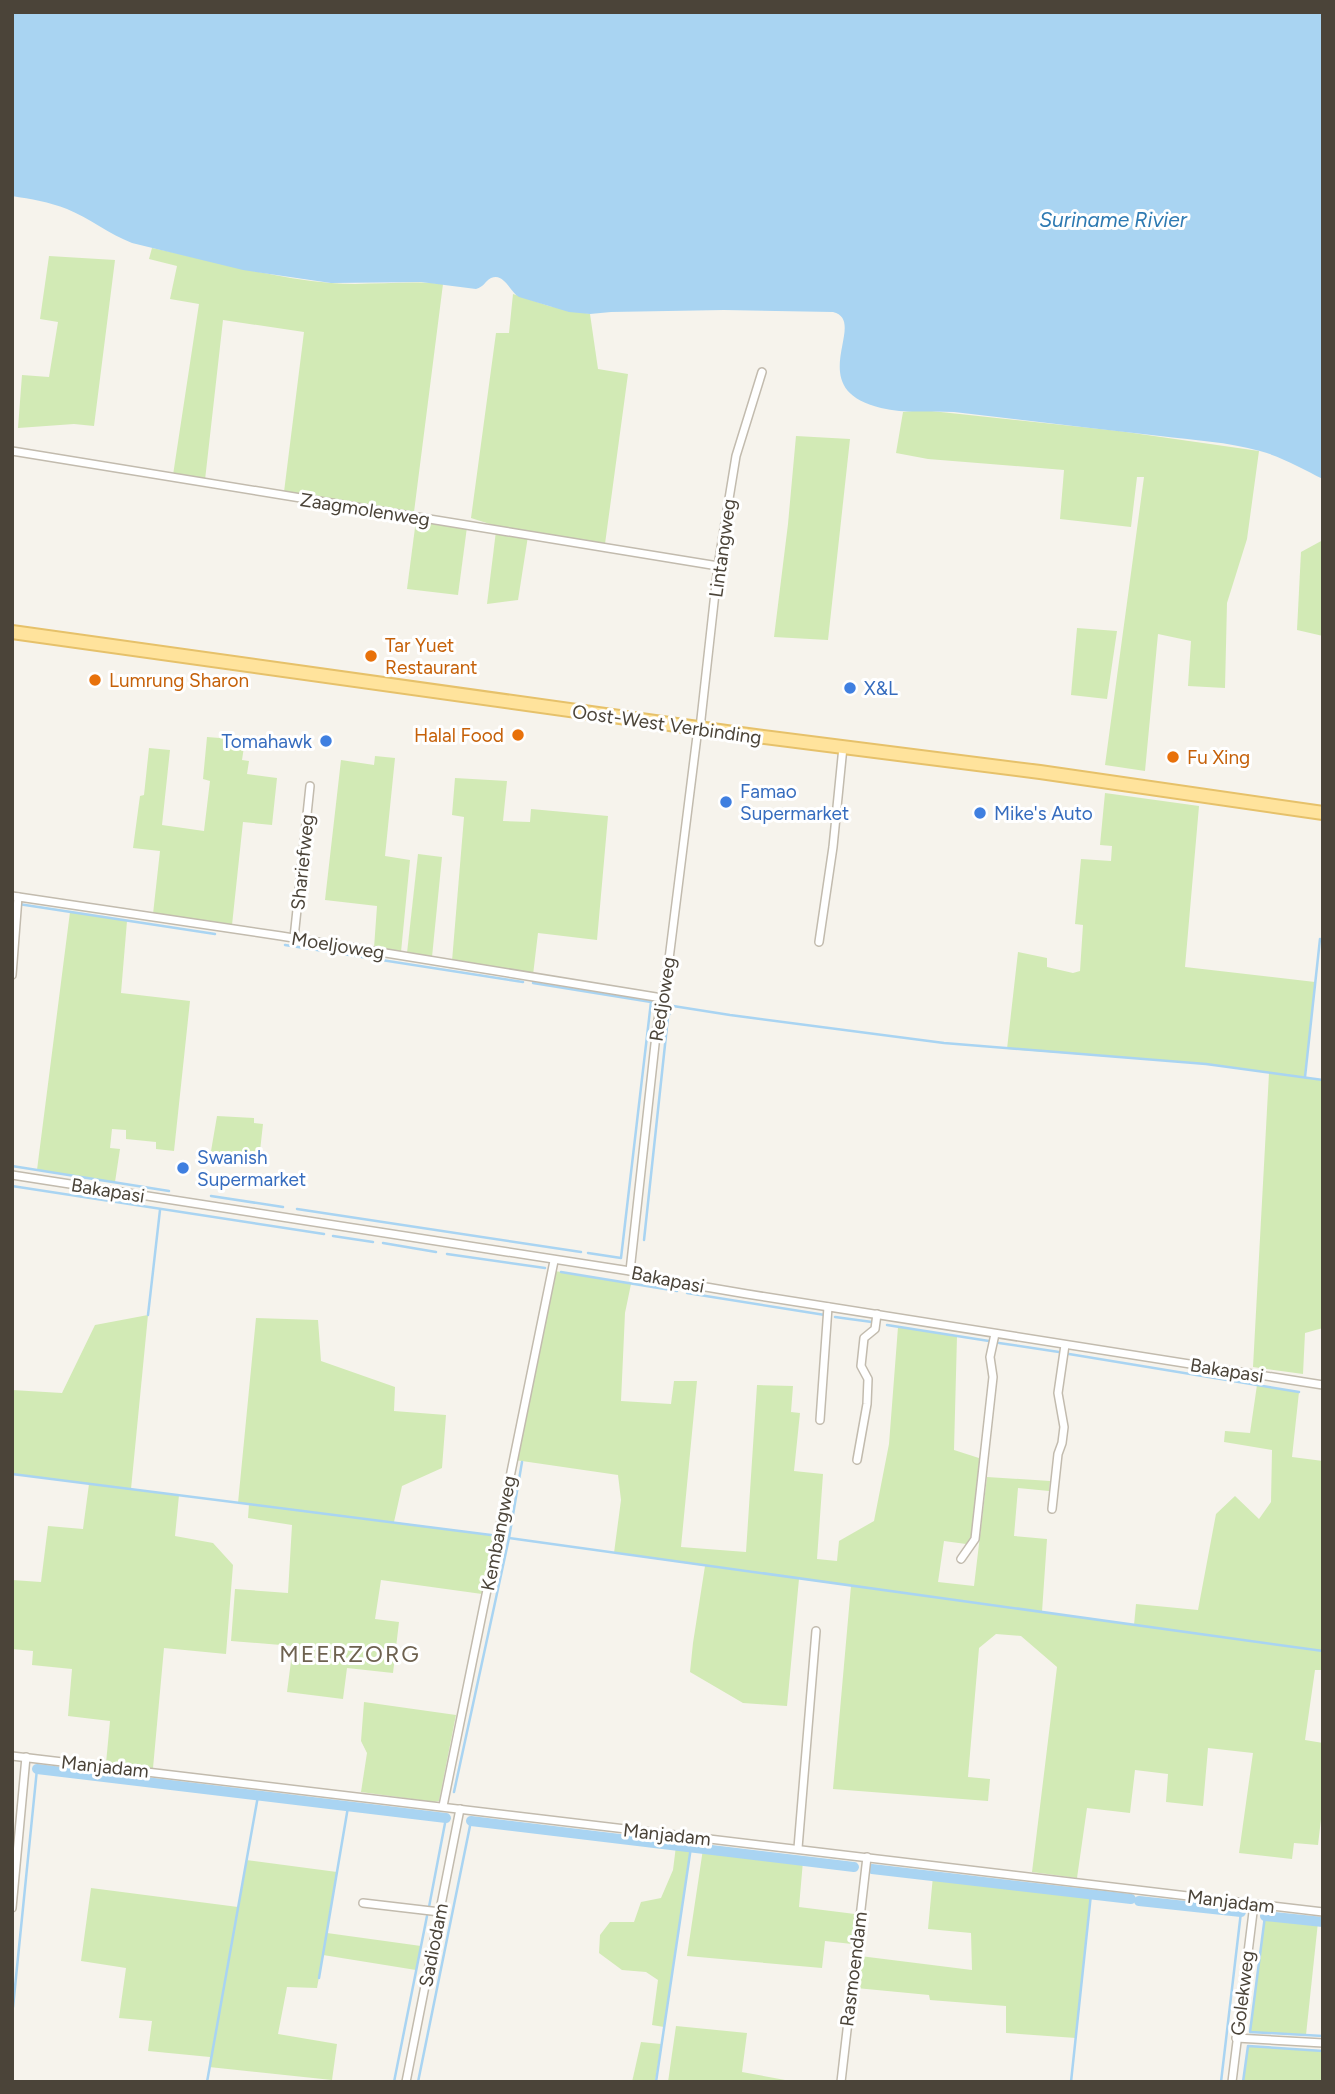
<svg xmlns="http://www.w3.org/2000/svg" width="1335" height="2094" font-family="Figtree,sans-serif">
<rect width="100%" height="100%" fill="#f6f3ec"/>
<g fill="#d2eab5">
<path d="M 152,248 C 211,260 270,278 331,283 C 368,286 406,280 443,284 L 414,512 L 284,492 L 304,332 L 223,320 L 205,480 L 173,475 L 199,304 L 170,299 L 177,266 L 149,259 Z"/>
<polygon points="49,256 115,260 94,426 74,424 18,428 22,375 49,377 58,322 40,319"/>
<polygon points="513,294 549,306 590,314 598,369 628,374 605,544 496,526 471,518 496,333 509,333"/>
<polygon points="922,410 1119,431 1259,451 1247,539 1227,603 1225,688 1188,686 1191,641 1158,634 1145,771 1105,765 1144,477 1137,477 1131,527 1060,519 1064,470 928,459 896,453 903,412"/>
<polygon points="796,436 850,439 828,640 774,637 788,524"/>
<polygon points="416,520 467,527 458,595 407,589"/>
<polygon points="496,531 528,536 518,600 487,604"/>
<polygon points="1323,540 1323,636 1297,630 1301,552"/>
<polygon points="1077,628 1117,631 1107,699 1071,695"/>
<polygon points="207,737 245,740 242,760 249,761 247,774 277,778 272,825 243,822 232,925 153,914 160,851 133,848 140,796 144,795 149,748 170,750 162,825 204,831 210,781 203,779"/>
<polygon points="375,756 395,758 385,856 410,860 401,952 374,948 377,906 325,900 341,760 374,765"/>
<polygon points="455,778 507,781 503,821 530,822 531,809 608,816 597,940 538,933 533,975 452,961 464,817 452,815"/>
<polygon points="1105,793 1199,806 1185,967 1315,982 1305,1077 1323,1080 1323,1328 1305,1333 1303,1374 1253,1367 1269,1073 1206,1064 1007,1049 1018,952 1047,958 1047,967 1073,973 1080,971 1083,925 1075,924 1081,859 1111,861 1112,846 1100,845"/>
<polygon points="418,854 442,857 432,957 407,953"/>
<polygon points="70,912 127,921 121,993 190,1001 174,1151 156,1149 156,1142 126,1139 126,1130 112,1129 110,1148 120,1149 115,1182 37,1170"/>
<polygon points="217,1116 254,1118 254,1123 263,1124 259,1160 210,1157"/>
<polygon points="555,1271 631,1284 625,1313 621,1401 671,1404 674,1381 697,1381 681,1547 746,1552 757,1385 793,1386 791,1412 800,1413 794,1471 823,1474 817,1559 837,1561 839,1541 874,1521 889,1444 898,1327 957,1336 954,1450 982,1459 974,1535 966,1544 944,1541 938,1582 974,1586 987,1477 1050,1481 1049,1491 1018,1488 1014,1536 1047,1539 1042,1612 1134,1625 1136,1604 1198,1610 1216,1514 1235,1496 1259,1519 1271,1502 1272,1450 1224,1442 1225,1431 1250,1433 1257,1385 1299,1392 1292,1457 1323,1461 1323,1670 1315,1670 1305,1740 1323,1743 1323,1802 1318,1845 1294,1843 1292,1859 1239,1853 1253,1753 1208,1748 1203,1806 1166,1802 1168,1774 1135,1770 1130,1813 1087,1808 1077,1878 1032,1872 1057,1667 1021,1636 996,1634 979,1648 968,1777 990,1779 988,1801 833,1789 851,1586 799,1579 787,1706 743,1703 690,1672 693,1643 705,1566 614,1553 621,1500 618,1475 515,1460"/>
<polygon points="148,1315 131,1489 179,1495 175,1536 213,1543 233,1565 226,1654 164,1648 153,1768 106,1763 110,1721 68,1716 72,1669 32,1665 33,1651 12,1649 12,1580 41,1582 48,1526 83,1529 89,1484 12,1474 12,1390 62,1393 95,1325"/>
<polygon points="256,1318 318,1320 321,1361 395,1387 394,1411 446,1415 442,1468 402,1486 394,1522 494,1535 482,1594 381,1580 375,1619 399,1622 393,1673 347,1668 343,1699 287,1692 293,1646 231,1641 235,1589 288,1593 292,1525 248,1518 249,1504 238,1503"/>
<polygon points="364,1702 456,1715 439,1801 434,1802 361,1792 367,1753 361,1741"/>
<polygon points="676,1846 691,1847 664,2027 652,2025 658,1980 646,1972 622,1970 599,1953 600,1935 610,1922 634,1922 641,1902 661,1898 673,1870"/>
<polygon points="703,1849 803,1861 799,1907 855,1914 852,1944 825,1941 822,1968 687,1956"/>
<polygon points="246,1860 337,1872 327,1933 421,1946 416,1970 323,1955 317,1988 287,1987 278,2034 337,2044 332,2080 209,2067 210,2057 148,2051 152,2021 119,2018 126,1968 81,1961 91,1888 238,1907"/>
<polygon points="933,1876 1091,1894 1076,2038 1006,2033 1006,2006 930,2000 929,1995 856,1988 860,1956 972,1970 971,1933 928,1929"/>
<polygon points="1265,1916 1318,1922 1306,2035 1250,2032"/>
<polygon points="676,2026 747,2033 742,2072 796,2082 668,2082"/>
<polygon points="641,2042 661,2044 655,2082 632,2082"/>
<polygon points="1248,2046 1323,2051 1323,2082 1243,2082"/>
</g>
<path fill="#a9d4f2" d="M 12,12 L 1323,12 L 1323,479 C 1303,469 1282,457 1260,451 C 1228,442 1193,440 1160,436 C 1092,428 1023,420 954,412 C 930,410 905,414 881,408 C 800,389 870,321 833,312 L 724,310 L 611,312 L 590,314 L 569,312 L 519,297 C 510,292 504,272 491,278 C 485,281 484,287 476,289 L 421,282 L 331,283 L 243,270 L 132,243 C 109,234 89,218 67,209 C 49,202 31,199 12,196 Z"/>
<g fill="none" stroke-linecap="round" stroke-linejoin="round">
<g stroke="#a9d4f2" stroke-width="2.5">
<polyline points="12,903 215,934"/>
<polyline points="285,945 523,982"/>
<polyline points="533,983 651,1002 621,1258 588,1253"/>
<polyline points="1305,1077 1320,939"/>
<polyline points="12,1166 169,1191"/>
<polyline points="12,1186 324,1234"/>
<polyline points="211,1196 283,1207"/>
<polyline points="297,1209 581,1252"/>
<polyline points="333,1236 373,1242"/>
<polyline points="644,1240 668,1017 673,1006 730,1015 944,1043 1206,1064 1323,1080"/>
<polyline points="383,1243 436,1252"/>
<polyline points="447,1254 545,1268"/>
<polyline points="561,1272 677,1291"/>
<polyline points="687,1293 825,1315"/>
<polyline points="148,1315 160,1210"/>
<polyline points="835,1317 872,1322"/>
<polyline points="887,1325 989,1341"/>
<polyline points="999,1343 1059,1352"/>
<polyline points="1069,1354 1299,1392"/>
<polyline points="12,1474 491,1535"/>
<polyline points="509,1538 1323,1651"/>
<polyline points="454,1792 509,1538 522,1462"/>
<polyline points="429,1907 446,1818"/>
<polyline points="1265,1916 1250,2032 1323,2036"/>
<polyline points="319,1978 348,1807"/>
<polyline points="13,2007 37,1769"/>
<polyline points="207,2082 258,1796"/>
<polyline points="394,2082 427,1916"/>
<polyline points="418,2082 471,1821"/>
<polyline points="656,2082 691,1847"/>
<polyline points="1071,2082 1091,1894"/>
<polyline points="1221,2082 1241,1912"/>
<polyline points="1243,2082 1248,2046 1323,2051"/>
</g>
<g stroke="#a9d4f2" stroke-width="10">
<polyline points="37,1769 446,1818"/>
<polyline points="471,1821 854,1867"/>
<polyline points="872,1869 1131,1899"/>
<polyline points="1139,1901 1241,1912"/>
<polyline points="1265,1916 1323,1922"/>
</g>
<defs>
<g id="street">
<polyline points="12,451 718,566"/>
<polyline points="700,728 718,566 736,456 762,372"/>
<polyline points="12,896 281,936 662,998"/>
<polyline points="294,938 310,786"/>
<polyline points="819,942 833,847 843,747"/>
<polyline points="12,975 18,897"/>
<polyline points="12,1175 630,1271 653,1278 747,1294 1323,1385"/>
<polyline points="630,1271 657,1026 668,967 698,728"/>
<polyline points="820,1420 828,1307"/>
<polyline points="857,1460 867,1404 868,1379 861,1366 864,1338 875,1329 877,1314"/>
<polyline points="1052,1509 1058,1454 1062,1443 1064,1427 1058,1393 1065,1345"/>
<polyline points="961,1559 975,1539 993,1377 990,1357 995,1334"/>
<polyline points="12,1756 1323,1912"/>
<polyline points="443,1806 554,1261"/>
<polyline points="798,1848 816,1631"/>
<polyline points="363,1903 440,1912"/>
<polyline points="12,1908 26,1757"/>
<polyline points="1236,2038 1323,2043"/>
<polyline points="406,2082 460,1809"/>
<polyline points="841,2082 867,1857"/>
<polyline points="1232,2082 1254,1904"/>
</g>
<polyline id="primary" points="12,632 748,735 1040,772 1323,813"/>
</defs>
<use href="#street" stroke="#c2bbae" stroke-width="10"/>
<use href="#primary" stroke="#e6c16a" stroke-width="16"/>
<use href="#street" stroke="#fff" stroke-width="7"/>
<use href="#primary" stroke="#ffe39c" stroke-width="12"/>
</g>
<g fill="#e8710a" stroke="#fff" stroke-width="2.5">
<circle cx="371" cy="656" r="7"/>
<circle cx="95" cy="680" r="7"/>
<circle cx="518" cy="735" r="7"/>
<circle cx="1173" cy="757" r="7"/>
</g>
<g fill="#3f7fe0" stroke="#fff" stroke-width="2.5">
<circle cx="850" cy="688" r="7"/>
<circle cx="326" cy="741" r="7"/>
<circle cx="726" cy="802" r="7"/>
<circle cx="980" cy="813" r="7"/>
<circle cx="183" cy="1168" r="7"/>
</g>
<g text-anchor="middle" stroke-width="6" stroke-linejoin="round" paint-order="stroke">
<g font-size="19" fill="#4b4439" stroke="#fff">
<text transform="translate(365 509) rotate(9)" y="7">Zaagmolenweg</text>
<text transform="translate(722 548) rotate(-82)" y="7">Lintangweg</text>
<text transform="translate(667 724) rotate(8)" y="7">Oost-West Verbinding</text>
<text transform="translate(302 862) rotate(-84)" y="7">Shariefweg</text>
<text transform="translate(338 945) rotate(9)" y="7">Moeljoweg</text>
<text transform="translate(662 999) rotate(-81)" y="7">Redjoweg</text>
<text transform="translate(108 1190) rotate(9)" y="7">Bakapasi</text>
<text transform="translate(668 1279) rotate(11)" y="7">Bakapasi</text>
<text transform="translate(1227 1370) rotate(9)" y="7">Bakapasi</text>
<text transform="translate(498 1533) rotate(-79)" y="7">Kembangweg</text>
<text transform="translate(105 1766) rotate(6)" y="7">Manjadam</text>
<text transform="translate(667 1834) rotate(6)" y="7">Manjadam</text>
<text transform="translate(1231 1901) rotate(7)" y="7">Manjadam</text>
<text transform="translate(433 1945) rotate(-79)" y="7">Sadiodam</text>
<text transform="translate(853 1969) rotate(-83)" y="7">Rasmoendam</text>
<text transform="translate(1242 1993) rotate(-83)" y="7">Golekweg</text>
</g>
<g font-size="19" fill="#c56008" stroke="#fff" text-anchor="start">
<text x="385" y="652">Tar Yuet<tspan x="385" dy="22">Restaurant</tspan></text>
<text x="109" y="687">Lumrung Sharon</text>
<text x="504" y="742" text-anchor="end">Halal Food</text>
<text x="1187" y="764">Fu Xing</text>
</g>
<g font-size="19" fill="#366cbe" stroke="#fff" text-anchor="start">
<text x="864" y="695">X&amp;L</text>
<text x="312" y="748" text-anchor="end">Tomahawk</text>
<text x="740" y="798">Famao<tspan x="740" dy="22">Supermarket</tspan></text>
<text x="994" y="820">Mike's Auto</text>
<text x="197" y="1164">Swanish<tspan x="197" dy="22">Supermarket</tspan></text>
</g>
<g font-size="21" font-style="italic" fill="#2e7ab2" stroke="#fff">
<text x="1113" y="227">Suriname Rivier</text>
</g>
<g font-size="23" letter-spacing="2" fill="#6e6250" stroke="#fff">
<text x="350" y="1662">MEERZORG</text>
</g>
</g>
<rect width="1335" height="2094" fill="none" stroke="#4b4439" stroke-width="28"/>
</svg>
